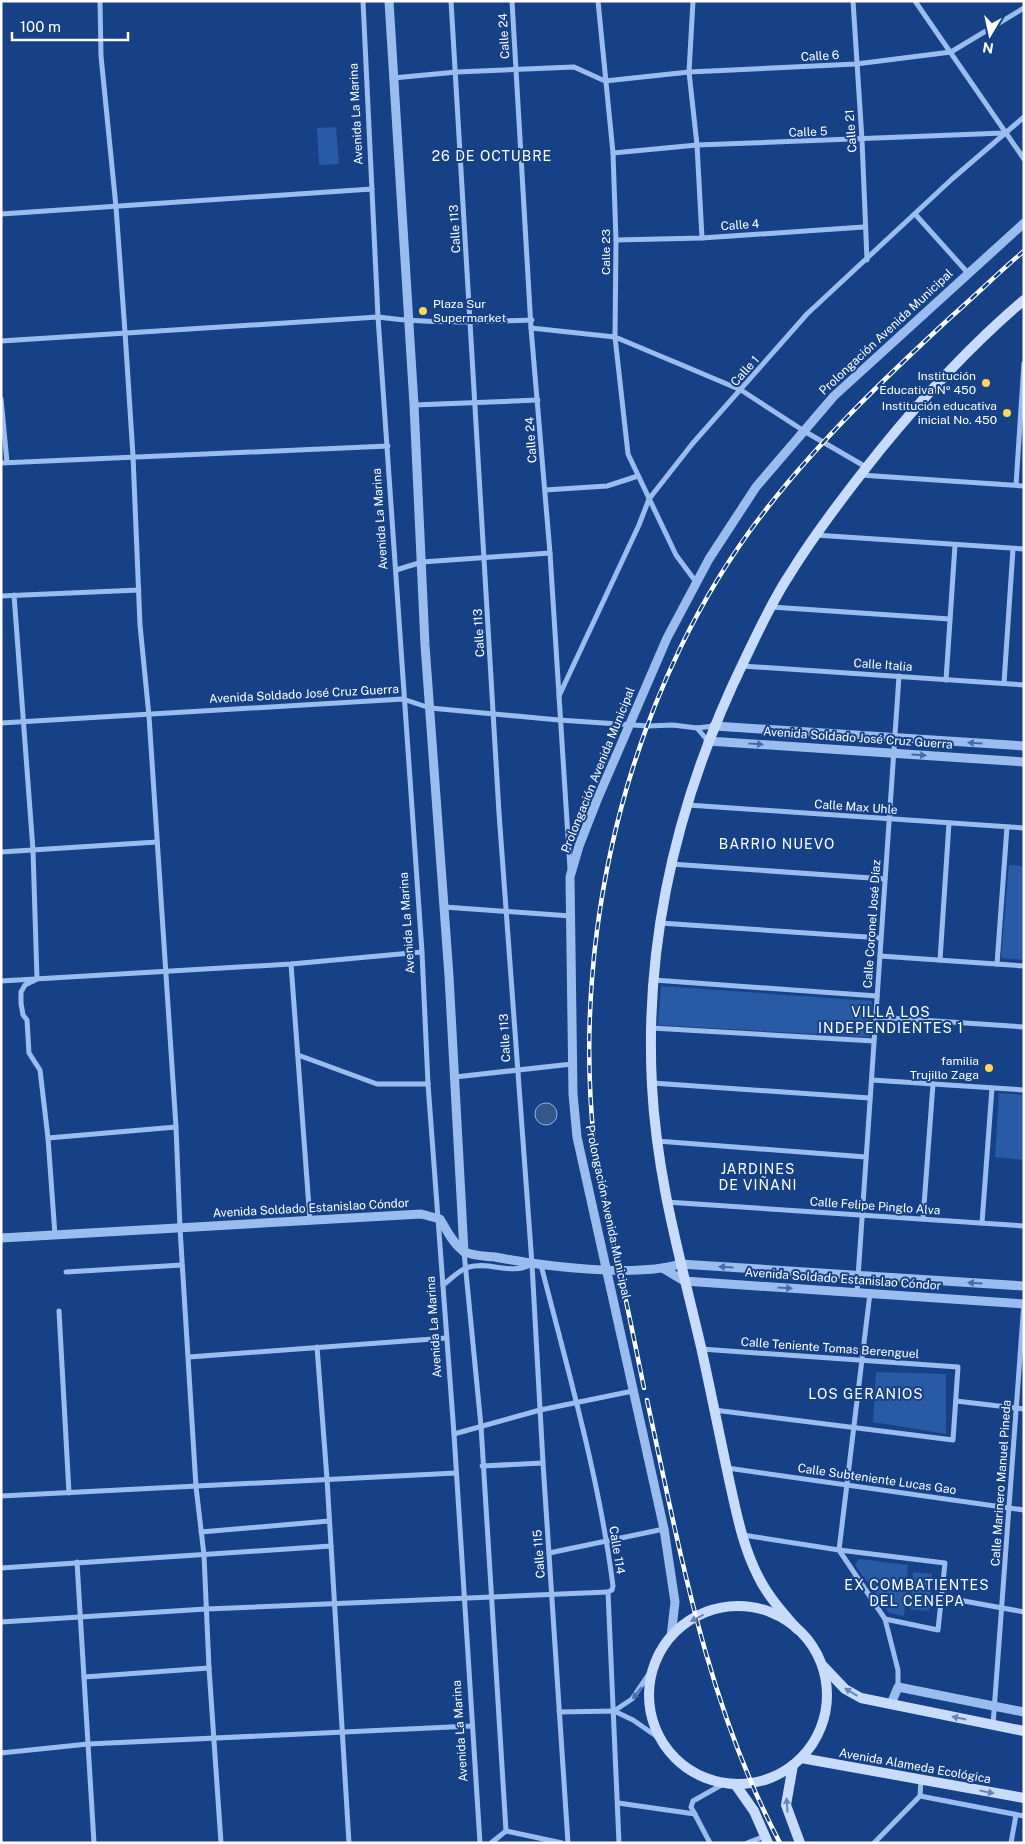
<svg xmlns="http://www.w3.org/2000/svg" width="1025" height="1844" font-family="'Public Sans',sans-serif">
<rect width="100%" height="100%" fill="#164186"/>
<g fill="#285aa5">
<polygon points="336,127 339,164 319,165 317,128"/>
<polygon points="1009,865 1024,866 1024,960 1001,958"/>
<polygon points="661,986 872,1001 869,1037 658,1025"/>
<polygon points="999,1093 1024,1095 1024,1160 995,1157"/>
<polygon points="876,1372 946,1374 946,1434 873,1422"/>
<polygon points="859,1559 908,1565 904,1616 889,1613 855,1565"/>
<polygon points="913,1572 932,1574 929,1611 910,1609"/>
</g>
<circle fill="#365689" stroke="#8db6f1" cx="546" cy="1114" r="11"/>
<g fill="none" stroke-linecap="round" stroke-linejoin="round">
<g stroke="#9bbcee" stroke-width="5">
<polyline points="100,1 101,56 116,207 125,332 133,456 140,625 149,716 176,1127 180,1228 196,1487 204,1555 209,1668 221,1843"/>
<polyline points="363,1 378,317 422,952 428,1084 454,1434 480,1843"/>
<polyline points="451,1 499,813 532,1264 543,1463 568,1843"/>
<polyline points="512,1 531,328 550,553 570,869"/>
<polyline points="598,1 613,153 616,240 615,337 628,454 676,555 696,582"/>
<polyline points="693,1 689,72 697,145 702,238"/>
<polyline points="853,1 862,140 867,260"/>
<polyline points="915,1 1024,159"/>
<polyline points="393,78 457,72 574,67 605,81 689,72 856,64 951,52 1024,8"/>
<polyline points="613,153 697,145 1004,133"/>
<polyline points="1,214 372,189"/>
<polyline points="915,214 967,272"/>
<polyline points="616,240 702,238 864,227"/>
<polyline points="531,328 615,337 689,368 741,390 804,431 866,467"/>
<path d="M 1,341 L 378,317 C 429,324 480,322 532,320"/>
<polyline points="1,399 7,462"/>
<polyline points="414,405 538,400"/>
<polyline points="1,463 388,446"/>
<polyline points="860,475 1024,486"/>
<polyline points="1016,485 1024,363"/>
<polyline points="545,490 607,486 638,476"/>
<polyline points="815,535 1024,549"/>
<polyline points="396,570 422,562 550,553"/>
<polyline points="14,595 33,850 37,979 25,985 21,992 21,1003 23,1015 27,1020 29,1053 40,1070 48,1138 55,1235"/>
<polyline points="1,596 139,590"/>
<polyline points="771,607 950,619"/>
<polyline points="742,666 1024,685"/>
<polyline points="946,680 955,545"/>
<polyline points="1004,683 1013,549"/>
<polyline points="559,696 639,525 649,499 693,443 807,314 952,179 1024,117"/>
<polyline points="1,723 403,699 430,708 559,720 648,726 673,725 697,728 714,726"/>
<polyline points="697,728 708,741"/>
<polyline points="688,805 1024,828"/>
<polyline points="1,852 157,842"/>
<polyline points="671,864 885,879"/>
<polyline points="444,907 571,916"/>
<polyline points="660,923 881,938"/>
<polyline points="880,956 1024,966"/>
<polyline points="940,960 949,823"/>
<polyline points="291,964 310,1221"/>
<polyline points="997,964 1007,827"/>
<polyline points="654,980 877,996"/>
<polyline points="1,981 291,964 422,952"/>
<polyline points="876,1017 1024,1027"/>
<polyline points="651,1028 874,1041"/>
<polyline points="298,1055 377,1084 428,1084"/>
<polyline points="455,1077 572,1064"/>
<polyline points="872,1080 1024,1090"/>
<polyline points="652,1083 870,1098"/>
<polyline points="48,1138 176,1127"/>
<polyline points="657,1141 866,1157"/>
<polyline points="666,1202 1024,1226"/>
<polyline points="923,1219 933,1084"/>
<polyline points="982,1223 992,1088"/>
<polyline points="464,1252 481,1426 506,1831"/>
<path d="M 541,1265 C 568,1371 599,1477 613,1586 L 612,1590 L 608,1592 L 619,1843"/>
<polyline points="66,1272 182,1265"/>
<path d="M 443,1285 C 451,1279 460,1269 469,1267 C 490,1261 511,1276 532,1264"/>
<polyline points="857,1292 899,676"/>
<polyline points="59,1311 69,1493"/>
<polyline points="317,1347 327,1479 349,1843"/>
<polyline points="701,1349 958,1367 953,1440 714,1410"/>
<polyline points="189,1357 446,1338"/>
<polyline points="956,1401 1024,1409"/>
<polyline points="454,1434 540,1410 633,1391"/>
<polyline points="482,1466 543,1463"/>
<polyline points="727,1468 1024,1510"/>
<polyline points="1,1496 456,1473"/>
<polyline points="201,1532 329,1521"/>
<polyline points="743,1535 839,1550 945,1563 938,1630 885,1619"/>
<polyline points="839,1550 870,1293"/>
<polyline points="839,1550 885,1619 898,1670 898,1687"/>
<polyline points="549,1553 664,1529"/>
<polyline points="77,1562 94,1843"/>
<polyline points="1,1568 331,1546"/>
<polyline points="942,1597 1024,1612"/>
<polyline points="1,1622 206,1609 608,1592"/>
<polyline points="84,1677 209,1668"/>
<polyline points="614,1711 632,1699 653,1668"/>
<polyline points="559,1712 614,1711 633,1720 659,1738"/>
<polyline points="993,1725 1024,1302"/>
<polyline points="1,1753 88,1744 472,1726"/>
<polyline points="920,1796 921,1780"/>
<polyline points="618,1803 695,1814"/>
<polyline points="491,1843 506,1831 562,1843"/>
<polyline points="710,1843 691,1807 693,1801 725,1783"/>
<polyline points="747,1843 765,1836"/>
<polyline points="874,1843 920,1796 1024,1816"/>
<polyline points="1011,1843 1016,1815"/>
</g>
<g stroke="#9bbcee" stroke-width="9">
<polyline points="389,1 414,405 425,645 449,976 464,1252"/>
<polyline points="714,726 1024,746"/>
<polyline points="708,741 1024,762"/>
<path d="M 1,1238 L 421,1214 L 440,1219 C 446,1229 454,1246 465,1252 C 473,1256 486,1256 495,1257 C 542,1266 635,1278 680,1264 L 1024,1286"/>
<polyline points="664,1269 684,1281 1024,1304"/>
<polyline points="671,1637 675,1602 664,1529 577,1137 573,1094 570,877 579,846 597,800 667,638 709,559 756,487 834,396 1024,223"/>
<polyline points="891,1704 898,1687 1024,1712"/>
</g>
<g stroke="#c8dbfa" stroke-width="10">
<circle cx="738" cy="1695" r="89"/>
<path d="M 797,1629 C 783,1613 767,1595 758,1576 C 743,1547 737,1515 730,1484 C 720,1438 711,1392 701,1347 C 680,1257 657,1179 652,1086 C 644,935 679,794 745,659 C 759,630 772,601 790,574 C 817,530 849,489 881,449 C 925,395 971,345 1024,300"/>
<polyline points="823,1666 845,1689 861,1698 1024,1731"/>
<polyline points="801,1758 1024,1798"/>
<polyline points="793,1765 786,1805 800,1843"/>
<polyline points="735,1784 754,1811 768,1843"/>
</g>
<defs>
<g id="rail">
<path d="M 644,1388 C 635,1344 626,1299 616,1255 C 608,1217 598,1179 594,1141 C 571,924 632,679 768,507 C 822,438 887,376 952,316 C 976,295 999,272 1024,251"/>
<path d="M 647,1400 C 680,1551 707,1705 780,1843"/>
</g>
</defs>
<use href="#rail" stroke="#fff" stroke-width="4.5"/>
<use href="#rail" stroke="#164186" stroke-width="2.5" stroke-dasharray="8" stroke-linecap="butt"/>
</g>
<defs><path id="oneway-solid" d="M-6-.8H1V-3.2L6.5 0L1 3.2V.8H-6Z" transform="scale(1.25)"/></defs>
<g fill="#456caa">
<use href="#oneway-solid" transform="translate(975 743) rotate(-176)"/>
<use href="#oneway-solid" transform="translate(756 744) rotate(4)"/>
<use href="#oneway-solid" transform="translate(919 755) rotate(4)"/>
<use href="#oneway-solid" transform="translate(726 1267) rotate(-176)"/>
<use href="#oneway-solid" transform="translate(975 1283) rotate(-176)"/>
<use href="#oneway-solid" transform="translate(785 1288) rotate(4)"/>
<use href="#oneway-solid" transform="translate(637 1693) rotate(128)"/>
</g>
<g fill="#6686ba">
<use href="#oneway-solid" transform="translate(697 1618) rotate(153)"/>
<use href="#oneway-solid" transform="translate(851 1692) rotate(-149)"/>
<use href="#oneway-solid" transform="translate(959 1718) rotate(-168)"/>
<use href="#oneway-solid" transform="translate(987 1792) rotate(11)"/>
<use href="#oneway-solid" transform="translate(787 1805) rotate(-94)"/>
</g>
<g fill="#ffd758" stroke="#164186" stroke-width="2">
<circle cx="423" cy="311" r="5"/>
<circle cx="986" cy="383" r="5"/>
<circle cx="1007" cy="413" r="5"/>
<circle cx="989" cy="1068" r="5"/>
</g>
<g text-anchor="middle" stroke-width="4" stroke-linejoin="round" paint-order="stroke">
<g font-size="12" fill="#fff" stroke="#164186">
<text transform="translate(504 36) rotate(-93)" y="4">Calle 24</text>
<text transform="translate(820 56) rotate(-3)" y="4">Calle 6</text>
<text transform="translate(356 114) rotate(-93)" y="4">Avenida La Marina</text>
<text transform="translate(851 131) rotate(-94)" y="4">Calle 21</text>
<text transform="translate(808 132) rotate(-2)" y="4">Calle 5</text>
<text transform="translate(740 225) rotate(-4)" y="4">Calle 4</text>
<text transform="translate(455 229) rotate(-93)" y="4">Calle 113</text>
<text transform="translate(606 252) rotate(-90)" y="4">Calle 23</text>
<text transform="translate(886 332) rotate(-43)" y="4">Prolongación Avenida Municipal</text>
<text transform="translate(745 371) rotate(-48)" y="4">Calle 1</text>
<text transform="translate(531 440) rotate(-94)" y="4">Calle 24</text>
<text transform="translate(380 519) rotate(-94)" y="4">Avenida La Marina</text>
<text transform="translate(479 633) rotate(-93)" y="4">Calle 113</text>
<text transform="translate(883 665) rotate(4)" y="4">Calle Italia</text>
<text transform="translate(304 694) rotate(-3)" y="4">Avenida Soldado José Cruz Guerra</text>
<text transform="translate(858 738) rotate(4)" y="4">Avenida Soldado José Cruz Guerra</text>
<text transform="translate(598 770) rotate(-68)" y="4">Prolongación Avenida Municipal</text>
<text transform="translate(856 807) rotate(4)" y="4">Calle Max Uhle</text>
<text transform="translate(407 923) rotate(-94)" y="4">Avenida La Marina</text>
<text transform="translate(872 924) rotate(-86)" y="4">Calle Coronel José Díaz</text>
<text transform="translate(505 1038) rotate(-93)" y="4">Calle 113</text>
<text transform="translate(875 1206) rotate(4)" y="4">Calle Felipe Pinglo Alva</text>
<text transform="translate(311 1208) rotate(-3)" y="4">Avenida Soldado Estanislao Cóndor</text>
<text transform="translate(608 1212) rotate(78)" y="4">Prolongación Avenida Municipal</text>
<text transform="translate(843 1279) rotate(4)" y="4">Avenida Soldado Estanislao Cóndor</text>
<text transform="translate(434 1327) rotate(-94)" y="4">Avenida La Marina</text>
<text transform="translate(830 1348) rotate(4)" y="4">Calle Teniente Tomas Berenguel</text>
<text transform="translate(877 1479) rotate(8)" y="4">Calle Subteniente Lucas Gao</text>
<text transform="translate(1001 1483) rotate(-86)" y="4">Calle Marinero Manuel Pineda</text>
<text transform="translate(617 1550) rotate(81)" y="4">Calle 114</text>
<text transform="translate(539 1554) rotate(-94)" y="4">Calle 115</text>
<text transform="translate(460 1731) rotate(-94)" y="4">Avenida La Marina</text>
<text transform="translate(915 1766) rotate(10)" y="4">Avenida Alameda Ecológica</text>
</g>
<g font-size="12" fill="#fff" stroke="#164186" text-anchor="end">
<text x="433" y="308" text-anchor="start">Plaza Sur<tspan x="433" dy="14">Supermarket</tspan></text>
<text x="976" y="380">Institución<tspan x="976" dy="14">Educativa Nº 450</tspan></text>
<text x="997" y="410">Institución educativa<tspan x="997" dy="14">inicial No. 450</tspan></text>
<text x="979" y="1065">familia<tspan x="979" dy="14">Trujillo Zaga</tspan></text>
</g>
<g font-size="14" letter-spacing="1" fill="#fff" stroke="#164186">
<text x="492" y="161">26 DE OCTUBRE</text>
<text x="777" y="849">BARRIO NUEVO</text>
<text x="891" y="1017">VILLA LOS<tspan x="891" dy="16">INDEPENDIENTES 1</tspan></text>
<text x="758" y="1174">JARDINES<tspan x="758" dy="16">DE VIÑANI</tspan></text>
<text x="866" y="1399">LOS GERANIOS</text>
<text x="917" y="1590">EX COMBATIENTES<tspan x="917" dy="16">DEL CENEPA</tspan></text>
</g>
</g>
<rect width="1025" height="1844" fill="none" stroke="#ffffff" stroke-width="5"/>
<g transform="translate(990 35) rotate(189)" stroke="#164186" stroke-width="4" paint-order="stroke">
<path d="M0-4L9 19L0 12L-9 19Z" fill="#ffffff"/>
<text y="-8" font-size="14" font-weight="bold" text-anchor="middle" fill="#ffffff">N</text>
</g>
<path d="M12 32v8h116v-8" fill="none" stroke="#ffffff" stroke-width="2.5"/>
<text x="20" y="32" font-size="15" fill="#ffffff" stroke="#164186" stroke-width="4" paint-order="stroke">100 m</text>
</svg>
